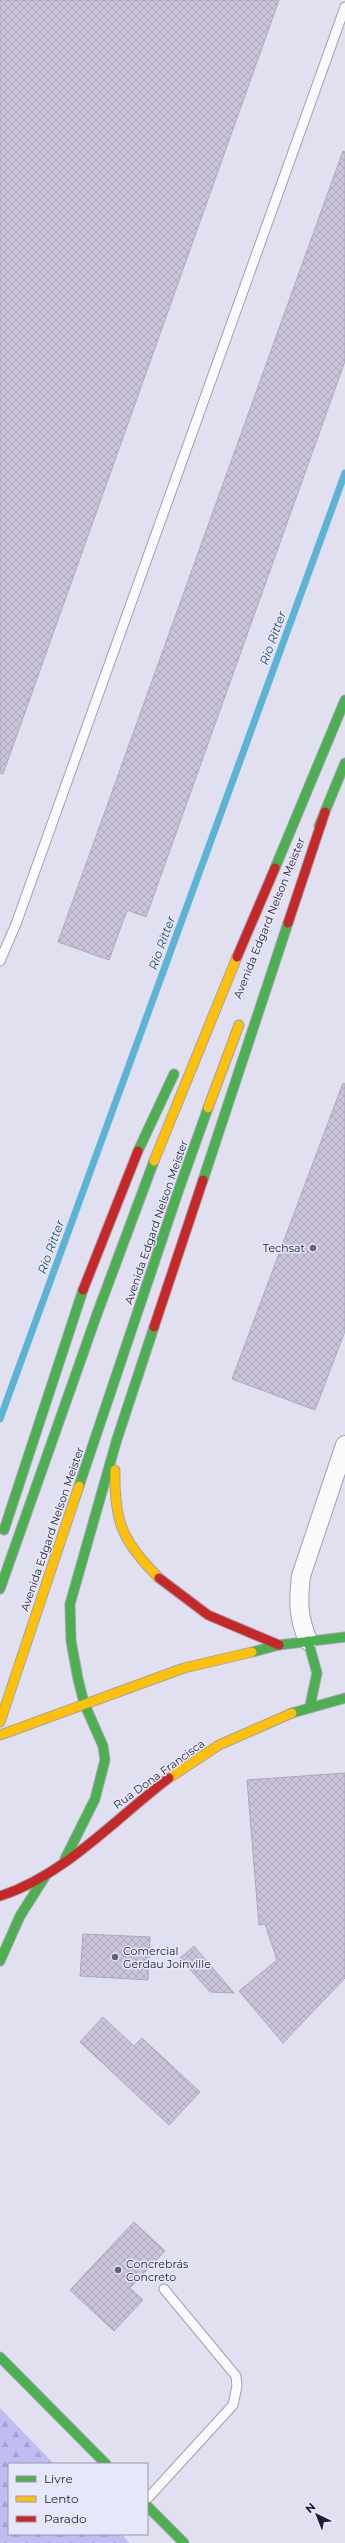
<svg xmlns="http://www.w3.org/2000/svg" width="345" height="2543" font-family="Montserrat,sans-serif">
<defs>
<pattern id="forest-firs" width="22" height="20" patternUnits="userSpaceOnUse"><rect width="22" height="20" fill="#c1bdf2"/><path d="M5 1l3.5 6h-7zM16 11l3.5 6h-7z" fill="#a5a2d0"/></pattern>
<pattern id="building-cross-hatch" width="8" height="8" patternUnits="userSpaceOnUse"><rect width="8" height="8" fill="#cbc3d9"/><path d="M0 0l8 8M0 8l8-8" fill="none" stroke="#aea7bb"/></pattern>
</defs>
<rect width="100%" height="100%" fill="#e0e0f0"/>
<polygon fill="url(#forest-firs)" points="0,2408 54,2464 9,2464 9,2534 121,2534 130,2543 0,2543"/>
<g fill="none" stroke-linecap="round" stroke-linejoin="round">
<polyline stroke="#5cb3d6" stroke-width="7" points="0,1419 345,473"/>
</g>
<g fill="url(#building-cross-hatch)" stroke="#aca8b7">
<polygon points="0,0 279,0 3,774 0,773"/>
<polygon points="343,151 345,152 345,361 146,917 127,910 109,960 58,942"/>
<polygon points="343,1083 345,1084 345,1331 315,1410 232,1379"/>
<polygon points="345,1773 345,1978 283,2043 239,1991 277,1960 265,1924 259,1925 247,1780"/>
<polygon points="83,1934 150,1937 148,1980 80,1976"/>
<polygon points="194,1946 234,1993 210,1992 180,1958"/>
<polygon points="103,2017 134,2046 142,2038 200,2092 169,2125 80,2042"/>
<polygon points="134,2222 165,2251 130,2288 143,2300 114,2331 70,2290"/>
</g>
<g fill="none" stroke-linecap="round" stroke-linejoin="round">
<defs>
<g id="lane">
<polyline points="0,961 16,924 345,7"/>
<polyline points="147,2499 233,2405 237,2386 236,2376 164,2289"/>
</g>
<path id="street" d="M 308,1641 C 298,1616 298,1602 301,1576 L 345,1445"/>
<g id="fast">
<polyline points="319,826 345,763"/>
<polyline points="275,868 345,700"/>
<polyline points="138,1151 174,1074"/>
<polyline points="203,1180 288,923"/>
<polyline points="79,1486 179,1189 208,1108"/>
<polyline points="4,1530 83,1290"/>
<polyline points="0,1589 97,1314 154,1161"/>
<polyline points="308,1641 317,1673 310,1706"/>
<polyline points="252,1652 279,1645 345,1637"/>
<polyline points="292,1713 345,1698"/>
<polyline points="65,1859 95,1799 105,1760 103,1746 84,1703 78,1679 71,1641 70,1604 117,1439 154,1327"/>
<polyline points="0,1961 20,1916 46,1875"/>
<polyline points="0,2357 106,2464"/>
<polyline points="147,2506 184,2543"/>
</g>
<g id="slow">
<polyline points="208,1108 239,1025"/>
<polyline points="154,1161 237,957"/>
<path d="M 115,1470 C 114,1522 122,1541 159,1578"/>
<polyline points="0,1722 79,1486"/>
<polyline points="0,1735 184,1668 252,1652"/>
<polyline points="169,1778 219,1745 292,1713"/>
</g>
<g id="jam">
<polyline points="288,923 325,812"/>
<polyline points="237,957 275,868"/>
<polyline points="83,1290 138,1151"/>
<polyline points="154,1327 203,1180"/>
<polyline points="159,1578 208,1615 279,1645"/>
<path d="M 0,1896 C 64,1876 116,1818 169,1778"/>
</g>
</defs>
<use href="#lane" stroke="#a2a1b1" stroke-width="11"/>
<use href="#street" stroke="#a2a1b1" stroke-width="20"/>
<use href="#fast" stroke="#a2a1b1" stroke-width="11"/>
<use href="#slow" stroke="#a2a1b1" stroke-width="11"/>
<use href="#jam" stroke="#a2a1b1" stroke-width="11"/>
<use href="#lane" stroke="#fafafd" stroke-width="9"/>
<use href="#street" stroke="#fafafd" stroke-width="18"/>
<use href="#fast" stroke="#4caf50" stroke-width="9"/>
<use href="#slow" stroke="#ffc107" stroke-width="9"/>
<use href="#jam" stroke="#c62828" stroke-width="9"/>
</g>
<g fill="#636273" stroke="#e7e7fc" stroke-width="1.5">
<circle cx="313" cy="1248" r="4"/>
<circle cx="115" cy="1957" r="4"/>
<circle cx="118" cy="2270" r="4"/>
</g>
<g text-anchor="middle" stroke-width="3" stroke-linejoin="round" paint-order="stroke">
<g font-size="11" fill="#1f1e30" stroke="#e7e7fc">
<text transform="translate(269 918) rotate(-68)" y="4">Avenida Edgard Nelson Meister</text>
<text transform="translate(156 1222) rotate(-71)" y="4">Avenida Edgard Nelson Meister</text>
<text transform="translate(52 1529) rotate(-71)" y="4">Avenida Edgard Nelson Meister</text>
<text transform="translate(159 1774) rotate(-36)" y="4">Rua Dona Francisca</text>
</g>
<g font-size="11" fill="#1f1e30" stroke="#e7e7fc" text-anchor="start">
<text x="305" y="1252" text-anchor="end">Techsat</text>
<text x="123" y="1955">Comercial<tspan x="123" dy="13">Gerdau Joinville</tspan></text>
<text x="126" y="2268">Concrebrás<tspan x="126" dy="13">Concreto</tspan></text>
</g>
<g font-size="12" font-style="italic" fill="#1f4f61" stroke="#e7e7fc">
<text transform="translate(273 638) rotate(-70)" y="4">Rio Ritter</text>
<text transform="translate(162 943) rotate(-70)" y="4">Rio Ritter</text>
<text transform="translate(51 1247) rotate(-70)" y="4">Rio Ritter</text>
</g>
</g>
<rect x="8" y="2463" width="140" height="72" fill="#e7e7fc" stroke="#9797aa"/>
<rect x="16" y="2476" width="20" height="6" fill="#4caf50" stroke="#9797aa"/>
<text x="44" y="2483" font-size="12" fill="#1f1e30">Livre</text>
<rect x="16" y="2496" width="20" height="6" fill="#ffc107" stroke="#9797aa"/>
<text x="44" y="2503" font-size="12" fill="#1f1e30">Lento</text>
<rect x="16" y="2516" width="20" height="6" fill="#c62828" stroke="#9797aa"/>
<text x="44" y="2523" font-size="12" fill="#1f1e30">Parado</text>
<g transform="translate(317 2515) rotate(317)" stroke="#e7e7fc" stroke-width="3" paint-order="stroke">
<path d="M0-3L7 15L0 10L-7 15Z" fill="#1f1e30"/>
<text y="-6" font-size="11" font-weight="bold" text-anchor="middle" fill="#1f1e30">N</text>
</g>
</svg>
